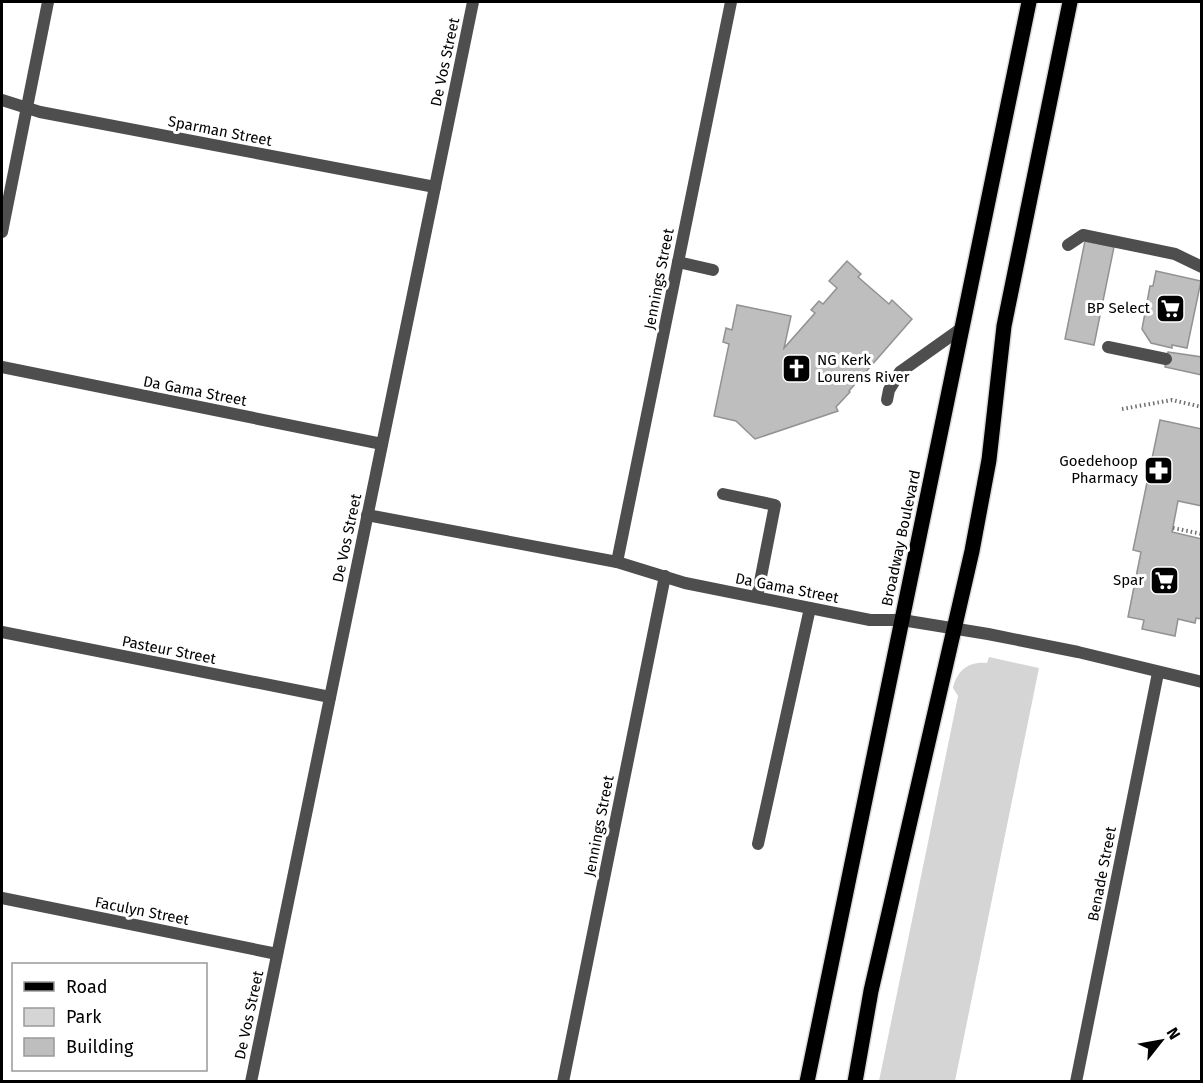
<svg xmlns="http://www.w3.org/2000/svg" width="1203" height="1083" font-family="'Fira Sans',sans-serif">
<rect width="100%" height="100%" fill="#fff"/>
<path fill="#d5d5d5" d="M 989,657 L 1039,668 L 955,1081 L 879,1081 L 958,696 L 953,688 C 957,670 969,661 987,663 Z"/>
<g fill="#bebebe" stroke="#929292" stroke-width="1.5">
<polygon points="1085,241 1114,247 1094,345 1065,339"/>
<polygon points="847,261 861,274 858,277 889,304 892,300 912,319 849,391 850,392 836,407 838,411 755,439 736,421 714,416 729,344 723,342 726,328 732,330 737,305 791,316 784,348 815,313 811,310 819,301 823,304 837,288 829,281"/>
<polygon points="1156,271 1201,281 1187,348 1172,345 1172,348 1151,343 1142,329 1150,286 1153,286"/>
<polygon points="1168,352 1202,357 1202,375 1165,367"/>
<polygon points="1160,420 1202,429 1202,506 1178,501 1172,532 1202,539 1202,619 1196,618 1195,623 1178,619 1175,636 1142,629 1144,620 1128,617 1141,552 1133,550"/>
</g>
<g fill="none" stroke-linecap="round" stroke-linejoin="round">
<defs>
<g id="primary">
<polyline points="807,1082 1029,2"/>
<polyline points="855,1082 871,991 972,551 989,460 1004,326 1070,2"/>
</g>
</defs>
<use href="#primary" stroke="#dbdbdb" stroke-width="18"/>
<g stroke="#707070" stroke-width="4" stroke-dasharray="1.5 3" stroke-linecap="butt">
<polyline points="1122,409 1172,400 1202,407"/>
<polyline points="1173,528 1202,534"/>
</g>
<g stroke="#4e4e4e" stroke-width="12">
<polyline points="1068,245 1083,235 1175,254 1202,267"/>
<polyline points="678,262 713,270"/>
<polyline points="1108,347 1166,359"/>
<polyline points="887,400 889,390 900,372 962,328"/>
<polyline points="723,494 775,505 757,597"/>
</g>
<g stroke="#4e4e4e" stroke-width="12">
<polyline points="2,100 40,112 435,187"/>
<polyline points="2,232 48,2"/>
<polyline points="2,367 382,444"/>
<polyline points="367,515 617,562 685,583 870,620 902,620 988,634 1078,652 1202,682"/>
<polyline points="617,562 731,2"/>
<polyline points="2,632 330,697"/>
<polyline points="758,844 810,608"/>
<polyline points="2,898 277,954"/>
<polyline points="251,1082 473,2"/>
<polyline points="563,1082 665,576"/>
<polyline points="1076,1082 1158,673"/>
</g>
<use href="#primary" stroke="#000" stroke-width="15"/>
</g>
<defs>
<symbol id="supermarket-square" viewBox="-11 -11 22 22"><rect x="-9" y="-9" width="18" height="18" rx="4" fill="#000" stroke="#fff"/><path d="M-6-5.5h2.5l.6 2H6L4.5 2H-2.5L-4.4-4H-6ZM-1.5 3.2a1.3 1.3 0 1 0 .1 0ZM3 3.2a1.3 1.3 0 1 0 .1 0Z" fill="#fff"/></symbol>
<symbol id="church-square" viewBox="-11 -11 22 22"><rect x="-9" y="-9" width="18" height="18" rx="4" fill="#000" stroke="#fff"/><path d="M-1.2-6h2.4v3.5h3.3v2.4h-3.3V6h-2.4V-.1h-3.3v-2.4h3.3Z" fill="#fff"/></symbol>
<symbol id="pharmacy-square" viewBox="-11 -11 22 22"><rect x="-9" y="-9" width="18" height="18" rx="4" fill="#000" stroke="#fff"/><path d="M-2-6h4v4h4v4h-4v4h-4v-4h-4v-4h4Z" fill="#fff"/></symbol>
</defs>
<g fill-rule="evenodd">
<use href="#supermarket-square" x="1154" y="292" width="33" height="33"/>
<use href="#church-square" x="780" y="352" width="33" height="33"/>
<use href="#pharmacy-square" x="1142" y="454" width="33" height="33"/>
<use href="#supermarket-square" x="1148" y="564" width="33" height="33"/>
</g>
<g text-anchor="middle" stroke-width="6" stroke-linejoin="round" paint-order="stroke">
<g font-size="15" fill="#000" stroke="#fff">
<text transform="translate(445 62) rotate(-78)" y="5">De Vos Street</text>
<text transform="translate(220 131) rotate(11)" y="5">Sparman Street</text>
<text transform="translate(659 279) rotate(-79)" y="5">Jennings Street</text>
<text transform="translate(195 391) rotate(11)" y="5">Da Gama Street</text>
<text transform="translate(347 538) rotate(-78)" y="5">De Vos Street</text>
<text transform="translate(901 538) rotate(-78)" y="5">Broadway Boulevard</text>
<text transform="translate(787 588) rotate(11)" y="5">Da Gama Street</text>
<text transform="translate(169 650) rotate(11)" y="5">Pasteur Street</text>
<text transform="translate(599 826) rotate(-79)" y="5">Jennings Street</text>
<text transform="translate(1102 874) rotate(-79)" y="5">Benade Street</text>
<text transform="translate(142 911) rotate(11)" y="5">Faculyn Street</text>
<text transform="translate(249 1015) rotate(-78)" y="5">De Vos Street</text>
</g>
<g font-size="15" fill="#000" stroke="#fff" text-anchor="end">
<text x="1150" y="313">BP Select</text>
<text x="817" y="365" text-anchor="start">NG Kerk<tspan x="817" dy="17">Lourens River</tspan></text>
<text x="1138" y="466">Goedehoop<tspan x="1138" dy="17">Pharmacy</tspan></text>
<text x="1144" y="585">Spar</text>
</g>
</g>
<rect width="1203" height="1083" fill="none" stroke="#000000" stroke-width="6"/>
<rect x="12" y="963" width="195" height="108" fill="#ffffff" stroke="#999999" stroke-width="1.5"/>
<rect x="24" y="982" width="30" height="9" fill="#000000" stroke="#999999" stroke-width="1.5"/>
<text x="66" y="993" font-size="18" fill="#000000">Road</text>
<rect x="24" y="1008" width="30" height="18" fill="#d5d5d5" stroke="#999999" stroke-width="1.5"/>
<text x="66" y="1023" font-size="18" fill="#000000">Park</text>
<rect x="24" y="1038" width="30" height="18" fill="#bebebe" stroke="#999999" stroke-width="1.5"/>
<text x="66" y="1053" font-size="18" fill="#000000">Building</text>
<g transform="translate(1161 1041) rotate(59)" stroke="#ffffff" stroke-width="4.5" paint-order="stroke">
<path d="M0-4.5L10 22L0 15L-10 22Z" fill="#000000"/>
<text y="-9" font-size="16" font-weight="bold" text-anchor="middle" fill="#000000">N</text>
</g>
</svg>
